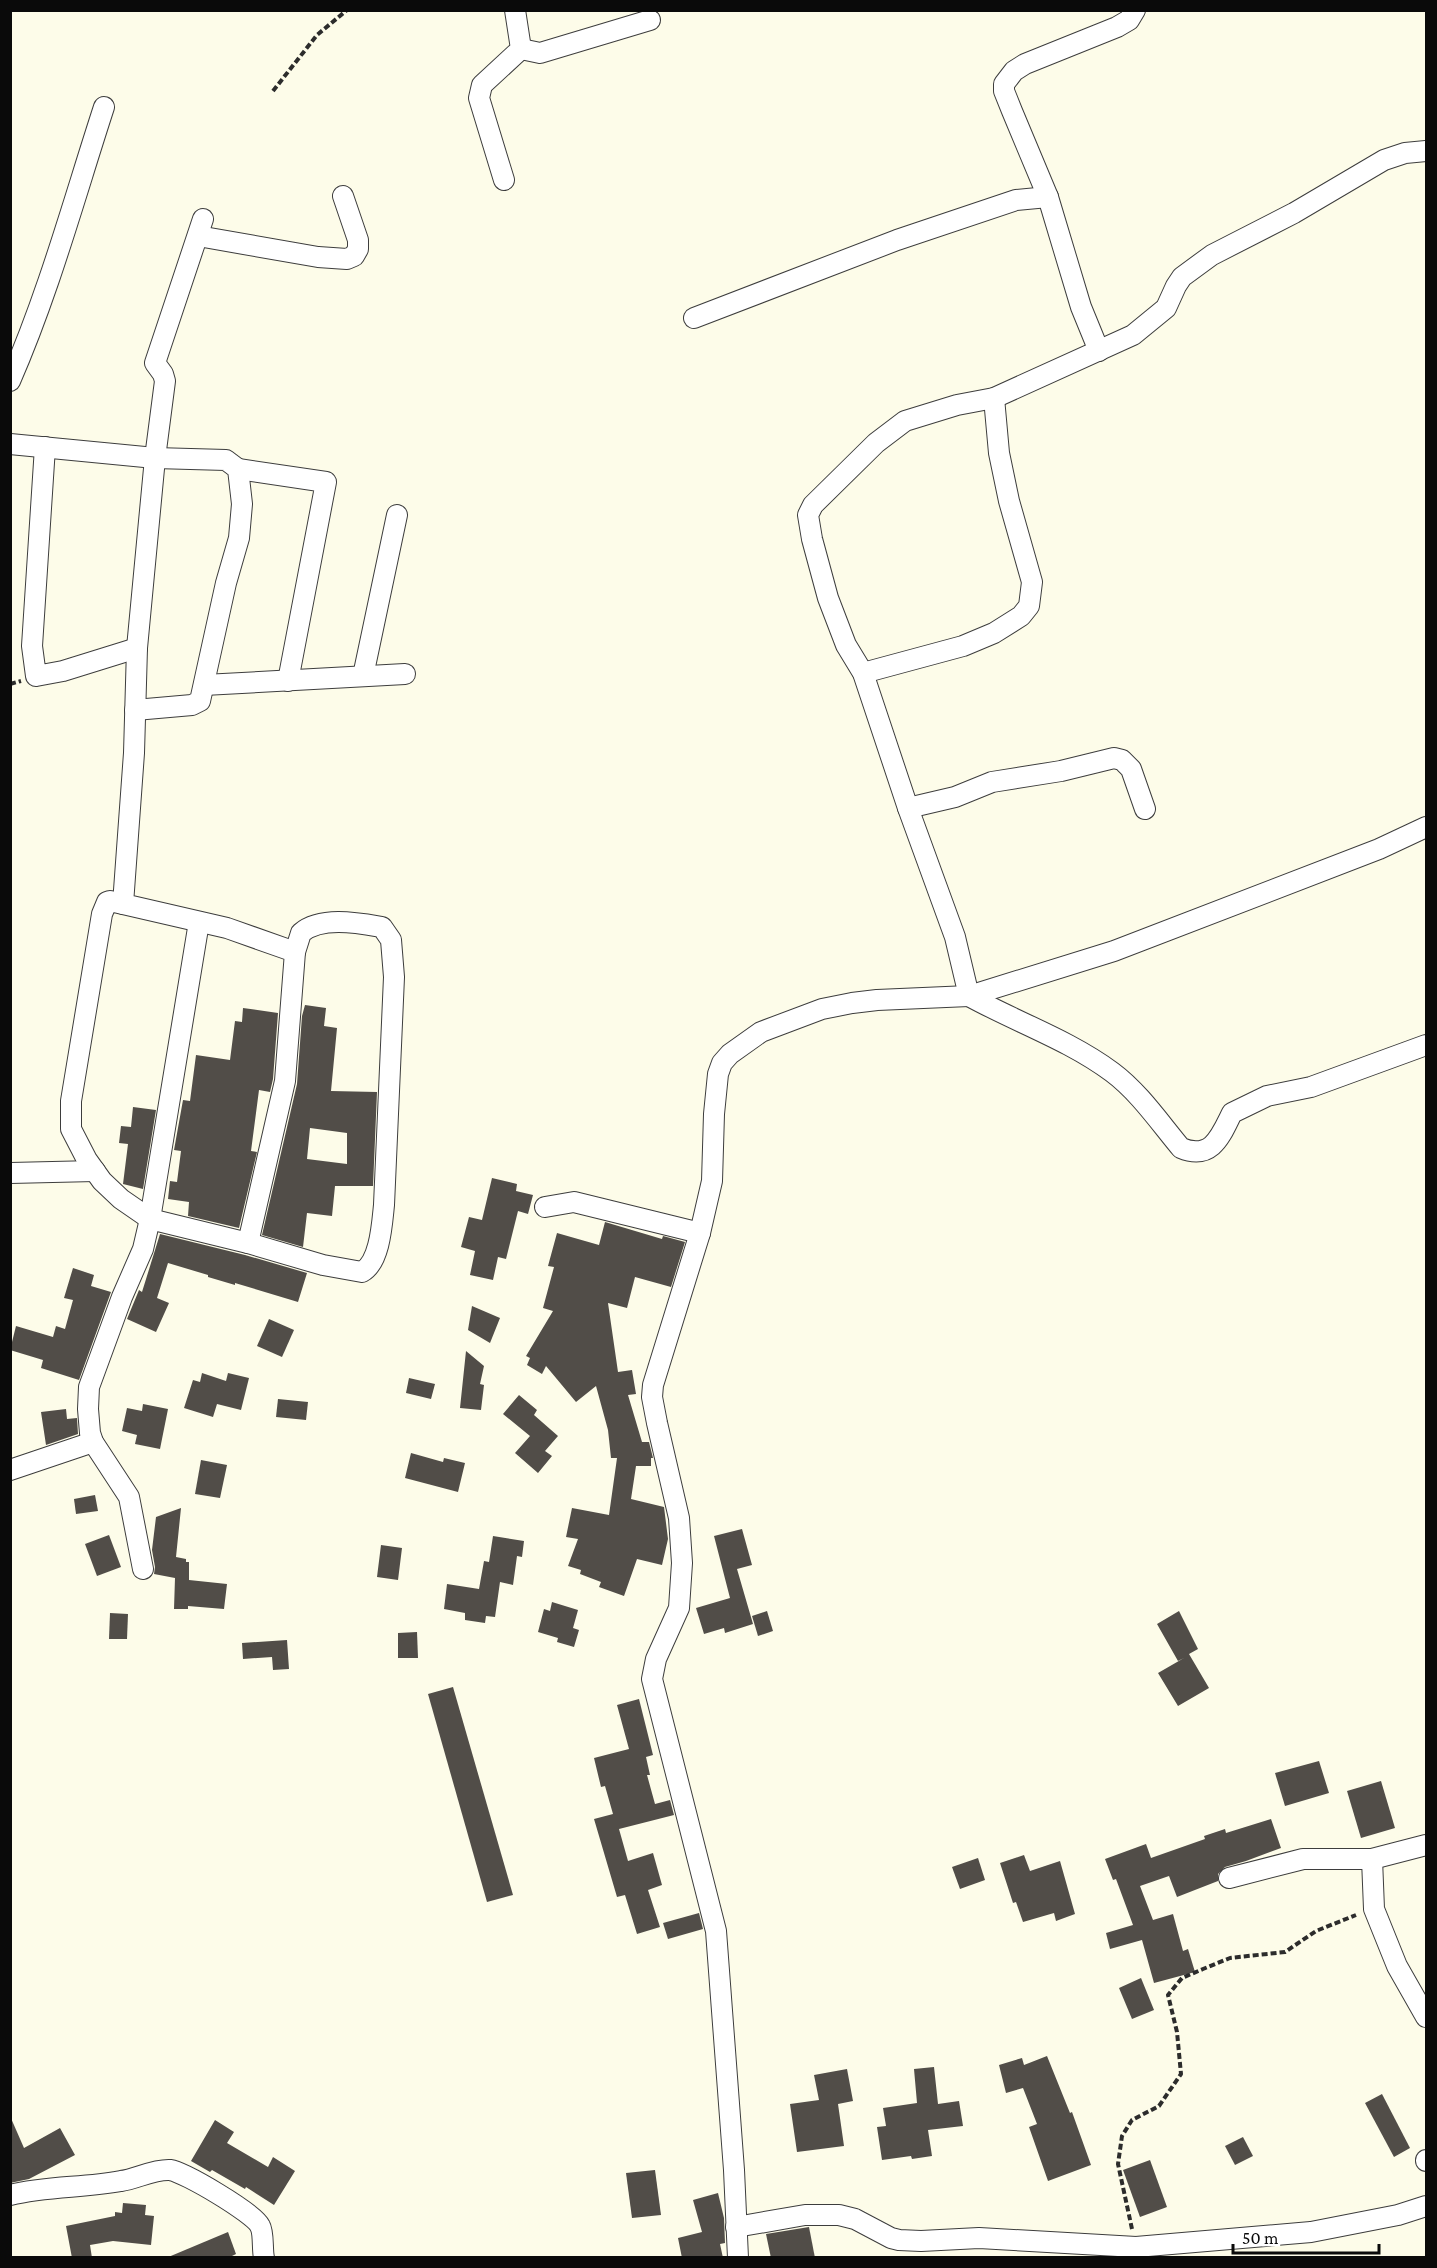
<svg xmlns="http://www.w3.org/2000/svg" width="1437" height="2268" font-family="'Crimson Pro',serif">
<rect width="100%" height="100%" fill="#fdfce9"/>
<g fill="#514d48" fill-rule="evenodd">
<path d="M 305,1005 L 326,1008 L 324,1026 L 337,1028 L 331,1091 L 377,1092 L 373,1186 L 335,1186 L 332,1216 L 307,1213 L 303,1247 L 262,1235 L 297,1084 L 302,1016 ZM 310,1128 L 347,1133 L 347,1164 L 307,1159 Z"/>
<polygon points="243,1008 278,1013 273,1079 270,1092 259,1090 251,1151 257,1152 239,1228 188,1216 189,1202 168,1199 170,1181 177,1182 181,1151 174,1150 183,1100 190,1101 196,1055 230,1060 235,1021 242,1022"/>
<polygon points="133,1107 156,1110 143,1189 123,1184 128,1144 119,1143 121,1126 131,1127"/>
<polygon points="492,1178 517,1184 516,1191 533,1195 528,1214 518,1211 506,1259 498,1257 493,1280 470,1275 475,1251 461,1247 469,1217 482,1220"/>
<polygon points="605,1222 662,1239 663,1236 685,1242 671,1287 635,1277 627,1308 608,1303 618,1372 632,1370 636,1394 628,1395 642,1442 649,1442 653,1458 651,1458 651,1466 636,1466 631,1499 664,1507 668,1539 662,1565 637,1559 624,1596 599,1587 601,1582 580,1574 581,1570 568,1566 578,1539 566,1537 572,1508 609,1515 617,1458 611,1458 608,1430 596,1386 576,1402 546,1366 542,1374 527,1365 530,1358 526,1356 553,1311 543,1308 554,1267 548,1266 557,1233 599,1245"/>
<polygon points="160,1234 245,1255 307,1273 298,1302 235,1283 235,1285 208,1277 208,1275 168,1263 157,1298 169,1303 156,1332 127,1319 139,1290 142,1292"/>
<polygon points="73,1268 94,1275 91,1286 111,1292 79,1380 41,1368 43,1360 10,1350 16,1326 53,1337 56,1326 65,1329 73,1300 64,1298"/>
<polygon points="472,1306 500,1318 490,1343 468,1330"/>
<polygon points="269,1319 294,1330 282,1357 257,1346"/>
<polygon points="466,1351 484,1366 480,1384 484,1385 481,1410 460,1408"/>
<polygon points="202,1373 226,1381 228,1373 249,1378 241,1410 217,1404 213,1417 184,1408 193,1380 200,1382"/>
<polygon points="409,1378 435,1384 431,1399 406,1393"/>
<polygon points="519,1395 537,1410 534,1415 558,1436 545,1451 552,1456 538,1473 515,1453 530,1436 503,1414"/>
<polygon points="278,1399 308,1402 306,1420 276,1417"/>
<polygon points="143,1404 168,1409 160,1449 135,1444 137,1435 122,1431 127,1408 142,1411"/>
<polygon points="66,1409 67,1419 77,1418 78,1434 46,1445 41,1412"/>
<polygon points="411,1453 443,1462 444,1458 465,1463 458,1492 405,1478"/>
<polygon points="201,1460 227,1465 220,1498 195,1494"/>
<polygon points="95,1495 98,1511 76,1514 74,1499"/>
<polygon points="181,1508 176,1557 186,1559 186,1562 189,1562 189,1580 227,1584 224,1609 188,1606 188,1609 174,1609 175,1578 154,1574 155,1567 152,1550 156,1517"/>
<polygon points="742,1529 752,1565 737,1569 753,1624 725,1633 724,1628 704,1634 696,1608 730,1598 714,1536"/>
<polygon points="109,1535 121,1567 97,1576 85,1544"/>
<polygon points="493,1536 524,1541 522,1557 517,1556 513,1585 500,1582 495,1617 486,1616 485,1623 465,1620 465,1613 444,1609 447,1584 479,1589 484,1561 489,1562"/>
<polygon points="381,1545 402,1548 398,1580 377,1577"/>
<polygon points="552,1602 578,1610 573,1628 579,1630 574,1647 557,1642 558,1638 538,1632 544,1609 550,1611"/>
<polygon points="767,1611 773,1631 758,1636 752,1616"/>
<polygon points="1179,1611 1198,1649 1189,1654 1209,1688 1178,1706 1158,1673 1184,1658 1178,1661 1157,1624"/>
<polygon points="110,1613 128,1614 127,1639 109,1639"/>
<polygon points="417,1632 418,1658 398,1658 398,1633"/>
<polygon points="287,1640 289,1669 273,1670 272,1657 243,1659 242,1643"/>
<polygon points="453,1687 513,1895 487,1902 428,1694"/>
<polygon points="639,1699 653,1755 646,1757 650,1775 647,1775 655,1804 670,1800 674,1815 619,1829 628,1861 653,1853 662,1885 648,1890 660,1927 637,1934 625,1895 617,1897 594,1819 613,1814 605,1786 601,1787 594,1758 629,1749 617,1705"/>
<polygon points="1319,1761 1329,1793 1285,1806 1275,1773"/>
<polygon points="1381,1781 1395,1828 1361,1838 1347,1791"/>
<polygon points="1271,1819 1281,1848 1246,1861 1225,1867 1218,1874 1218,1881 1177,1897 1169,1876 1140,1886 1153,1920 1173,1914 1183,1951 1188,1949 1195,1972 1154,1983 1142,1940 1110,1949 1106,1933 1133,1925 1116,1879 1113,1880 1105,1859 1146,1844 1151,1858 1205,1839 1204,1836 1225,1829 1226,1833"/>
<polygon points="1024,1855 1030,1871 1060,1861 1075,1914 1056,1921 1054,1913 1023,1922 1016,1902 1013,1903 1000,1863"/>
<polygon points="978,1858 985,1880 960,1889 952,1867"/>
<polygon points="699,1913 703,1929 668,1939 663,1923"/>
<polygon points="1141,1978 1154,2010 1132,2019 1119,1988"/>
<polygon points="1047,2056 1070,2113 1072,2112 1091,2165 1048,2181 1029,2127 1037,2124 1023,2088 1006,2093 999,2065 1022,2058 1024,2065"/>
<polygon points="934,2067 938,2104 959,2101 963,2126 928,2130 932,2156 912,2159 911,2156 882,2160 877,2127 886,2126 883,2108 917,2103 914,2069"/>
<polygon points="847,2069 853,2101 838,2104 844,2146 797,2152 790,2104 819,2100 814,2075"/>
<polygon points="1382,2094 1410,2148 1394,2157 1365,2103"/>
<polygon points="10,2116 24,2148 60,2128 75,2155 29,2179 10,2183"/>
<polygon points="215,2120 234,2132 227,2143 268,2167 273,2157 295,2171 274,2205 246,2187 245,2189 212,2170 210,2172 191,2161"/>
<polygon points="1243,2137 1253,2156 1235,2165 1225,2146"/>
<polygon points="1150,2160 1167,2207 1140,2217 1123,2170"/>
<polygon points="655,2170 661,2215 632,2218 626,2173"/>
<polygon points="718,2193 724,2218 725,2243 720,2244 723,2258 682,2258 678,2238 702,2232 693,2200"/>
<polygon points="123,2203 146,2205 145,2215 154,2216 151,2245 113,2241 90,2245 92,2258 72,2258 66,2226 115,2216 115,2212 122,2213"/>
<polygon points="809,2227 815,2258 771,2258 766,2234"/>
<polygon points="228,2232 236,2254 228,2258 166,2258"/>
</g>
<g fill="none" stroke-linecap="round" stroke-linejoin="round">
<defs>
<g id="minor">
<polyline points="521,49 540,53 650,20"/>
<path d="M 1426,151 L 1405,153 L 1384,160 L 1294,213 L 1212,255 L 1182,277 L 1176,286 L 1166,308 L 1133,335 L 994,398 L 957,405 L 905,421 L 876,443 L 813,505 L 808,515 L 812,539 L 828,598 L 846,645 L 863,673 L 908,808 L 955,937 L 969,996 C 1016,1022 1069,1040 1112,1072 C 1139,1092 1160,1123 1181,1148 C 1212,1161 1221,1135 1232,1113 L 1267,1096 L 1311,1087 L 1426,1045"/>
<polyline points="504,180 479,98 482,85 521,49 515,10"/>
<polyline points="203,219 155,363 163,374 165,381 155,458 137,648 134,753 123,904 227,928 295,952 285,1081 248,1243"/>
<polyline points="198,236 318,257 347,259 354,256 358,249 358,240 343,196"/>
<polyline points="694,318 897,240 1016,200 1048,197"/>
<polyline points="1099,351 1081,307 1048,197 1012,111 1004,91 1004,84 1014,71 1025,64 1117,27 1129,20 1135,10"/>
<path d="M 10,381 C 49,292 74,199 104,107"/>
<polyline points="10,444 155,458 226,460 238,469 242,504 239,538 226,583 200,701 192,705 135,710"/>
<polyline points="45,447 32,646 36,676 63,671 137,648"/>
<polyline points="238,469 326,482 288,681"/>
<polyline points="863,673 963,646 994,633 1021,616 1029,606 1032,582 1009,501 999,453 994,398"/>
<polyline points="363,676 397,515"/>
<polyline points="204,685 405,674"/>
<polyline points="908,808 955,797 992,782 1061,771 1114,758 1122,760 1131,769 1145,809"/>
<path d="M 123,904 L 110,901 L 107,902 L 102,914 L 71,1101 L 71,1129 L 87,1160 L 102,1181 L 121,1199 L 150,1219 L 248,1243 L 323,1265 L 362,1272 C 380,1262 382,1224 384,1205 L 394,977 L 391,940 L 382,927 C 358,923 321,916 301,933 L 295,952"/>
<polyline points="10,1173 95,1171"/>
<polyline points="545,1207 574,1202 700,1233"/>
<polyline points="10,1470 93,1442"/>
<polyline points="143,1569 129,1497 93,1442 90,1433 88,1409 89,1387 122,1297 143,1249 150,1219 199,922"/>
<polyline points="1372,1859 1374,1909 1397,1966 1426,2017"/>
<polyline points="1229,1878 1303,1859 1372,1859 1426,1845"/>
<polyline points="1426,2160 1426,2161"/>
<path d="M 10,2195 C 47,2186 84,2188 121,2181 C 136,2179 154,2169 170,2170 C 184,2172 254,2213 260,2226 C 264,2233 262,2249 264,2258"/>
<polyline points="736,2227 805,2215 839,2215 855,2219 891,2238 899,2240 921,2241 979,2238 1136,2247 1311,2232 1398,2215 1426,2206"/>
<polyline points="738,2258 734,2170 716,1931 652,1679 656,1659 679,1608 682,1563 679,1518 657,1423 652,1397 653,1385 700,1233 712,1181 714,1114 718,1074 722,1063 730,1054 761,1032 822,1009 852,1003 877,1000 969,996 1114,951 1379,849 1426,827"/>
</g>
</defs>
<use href="#minor" stroke="#3d3d3d" stroke-width="22"/>
<g stroke="#2c2c2c" stroke-width="4" stroke-dasharray="6 3" stroke-linecap="butt">
<polyline points="273,91 317,35 347,10"/>
<polyline points="10,684 21,681"/>
<polyline points="1132,2229 1118,2164 1122,2136 1132,2120 1159,2106 1181,2074 1177,2032 1168,1995 1182,1978 1203,1969 1230,1958 1285,1952 1316,1931 1356,1915"/>
</g>
<use href="#minor" stroke="#fff" stroke-width="20"/>
</g>
<rect width="1437" height="2268" fill="none" stroke="#0a0a0a" stroke-width="24"/>
<path d="M1233 2244v9h146v-9" fill="none" stroke="#0a0a0a" stroke-width="3"/>
<text x="1242" y="2244" font-size="18" fill="#0a0a0a" stroke="#ffffff" stroke-width="4.5" paint-order="stroke">50 m</text>
</svg>
